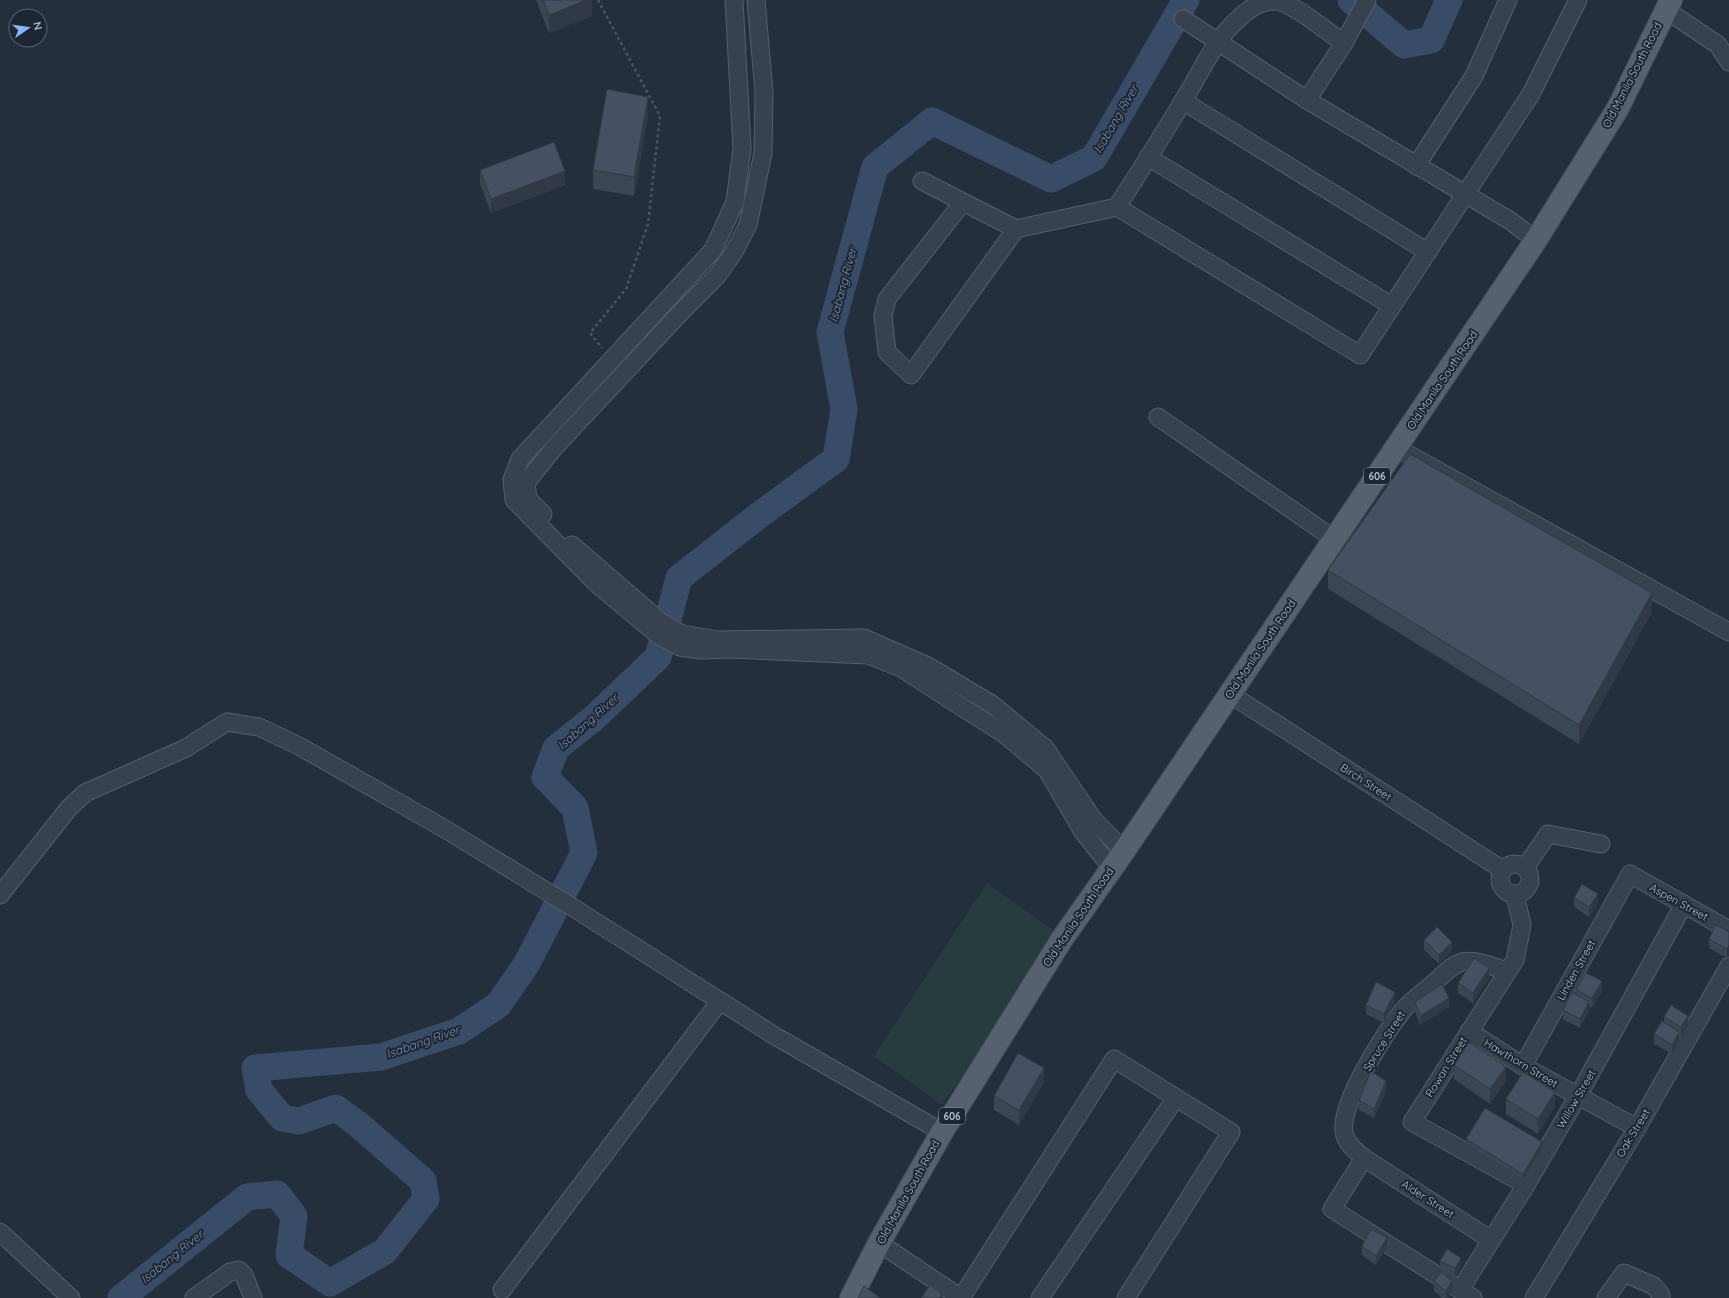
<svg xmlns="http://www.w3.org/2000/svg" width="1729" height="1298" font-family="Quicksand,sans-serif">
<rect width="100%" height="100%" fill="#242f3e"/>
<polygon fill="#263c3f" points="987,883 1059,935 942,1105 874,1056"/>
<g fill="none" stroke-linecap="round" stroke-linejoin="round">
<g stroke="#394c67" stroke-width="27">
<polyline points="1351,0 1404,45 1431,40 1449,0"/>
<polyline points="121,1298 247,1197 277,1194 294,1216 289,1255 330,1283 385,1251 426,1199 423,1181 359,1125 336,1108 299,1121 282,1118 259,1090 255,1068 381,1057 459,1031 498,1005 526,965 584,853 575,808 545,777 556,748 594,718 658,657 679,578 758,516 836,459 844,409 830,332 875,167 932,121 1051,179 1094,158 1186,0"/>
</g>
<defs>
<g id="minor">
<polyline points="734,0 742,148 735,202 713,250 520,459 512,480 514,500 598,585 658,635 680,647 700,650 730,649 868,655 901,668 1004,734 1047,770 1083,832 1111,867"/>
<polyline points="1666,10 1718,45 1729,62"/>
<polyline points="1183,19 1307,100 1509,220 1536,240"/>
<path d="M 1344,43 C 1329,33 1293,3 1277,1 C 1261,0 1247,10 1237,20 C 1213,42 1200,74 1183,101 C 1162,137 1139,172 1117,207 L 1360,355 L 1531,94 L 1578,0"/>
<polyline points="1307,100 1344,43 1367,0"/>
<polyline points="1183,101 1428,252"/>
<polyline points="1148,157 1392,306"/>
<polyline points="1416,166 1474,76 1508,0"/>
<polyline points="922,181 1016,229 1117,207"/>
<polyline points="963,202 887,299 883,316 887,352 911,375 1016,229"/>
<polyline points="1158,417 1334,539"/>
<polyline points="1397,448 1729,632"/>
<polyline points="543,514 528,499 526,483 553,449 683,310 717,276 734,252 748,225 763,153 764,92 756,0"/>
<polyline points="572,545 661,622 682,634 718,640 864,638 928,666 993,705 1045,748 1093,819 1124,851"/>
<polyline points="1230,694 1503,870"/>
<circle cx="1515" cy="879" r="15"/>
<polyline points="1525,868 1548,834 1601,844"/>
<polyline points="0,895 69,808 85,793 186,748 227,722 259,727 299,746 445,829 577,910 775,1036 942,1132"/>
<polyline points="1515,895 1522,925 1515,960 1412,1122 1526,1185"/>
<polyline points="1469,1031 1523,1066 1637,1128"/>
<polyline points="1523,1066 1630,874 1729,930"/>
<polyline points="1364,1158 1332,1209 1473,1298"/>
<polyline points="0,1232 71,1298"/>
<path d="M 1491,1240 L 1364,1158 C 1356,1151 1346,1144 1344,1132 C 1340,1102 1384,1035 1403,1010 C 1412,1000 1425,991 1435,982 C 1443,975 1451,965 1462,962 C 1476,959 1493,967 1507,971"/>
<polyline points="879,1243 961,1298"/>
<polyline points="502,1290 720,1001"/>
<polyline points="1460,1290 1526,1185 1578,1096 1684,904"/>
<polyline points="194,1298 230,1272 239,1270 244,1275 253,1298"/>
<polyline points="961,1298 1114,1059 1231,1132 1126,1298"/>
<polyline points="1040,1298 1175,1099"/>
<polyline points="1534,1298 1637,1128 1729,966"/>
<polyline points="1606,1298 1624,1273 1654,1286 1661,1295 1661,1298"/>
</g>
<polyline id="major" points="851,1298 879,1243 942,1132 1062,939 1124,851 1536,240 1618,108 1671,0"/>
</defs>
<use href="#minor" stroke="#565f6c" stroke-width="19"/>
<use href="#major" stroke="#414a57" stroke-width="24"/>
<polyline stroke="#44595c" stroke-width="2.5" stroke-dasharray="3 3" stroke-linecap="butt" points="598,0 660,116 648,224 626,289 590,333 602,348"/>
<use href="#minor" stroke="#38414e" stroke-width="17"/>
<use href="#major" stroke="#56606e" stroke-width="22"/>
</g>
<g fill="#3b4654">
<polygon points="536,0 592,0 592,16 549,33"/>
<polygon points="648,116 634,196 593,189 593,170"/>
<polygon points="480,170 565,185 491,213 480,184"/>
<polygon points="1328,570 1652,612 1579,744 1328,589"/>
<polygon points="1574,898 1598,903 1589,917 1574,907"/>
<polygon points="1729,932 1727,958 1709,948 1709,939"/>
<polygon points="1424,940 1452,951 1439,964 1424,950"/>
<polygon points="1489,978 1473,1003 1458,993 1458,983"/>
<polygon points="1576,990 1602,991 1592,1008 1589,1006 1589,1011 1580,1028 1563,1019 1563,1010 1576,995"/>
<polygon points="1395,1001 1384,1023 1366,1014 1366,1005"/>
<polygon points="1415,1002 1449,1007 1420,1025 1415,1011"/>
<polygon points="1664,1017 1688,1025 1681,1037 1679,1036 1679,1041 1672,1054 1654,1044 1654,1034 1664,1023"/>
<polygon points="1454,1065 1506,1081 1490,1104 1454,1079"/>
<polygon points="1044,1082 1019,1125 994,1110 994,1096"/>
<polygon points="1386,1091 1374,1118 1359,1110 1359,1100"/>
<polygon points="1506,1099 1555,1106 1538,1134 1506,1114"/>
<polygon points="1466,1139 1542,1147 1523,1179 1466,1144"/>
<polygon points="1362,1246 1387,1247 1376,1265 1362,1255"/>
<polygon points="1440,1261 1461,1267 1455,1277 1440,1270"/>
<polygon points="1434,1282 1452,1290 1448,1298 1442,1298 1434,1291"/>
</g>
<g fill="#303945">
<polygon points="586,0 592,0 592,16 549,33 549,15"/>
<polygon points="648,97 648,116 634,196 634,177"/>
<polygon points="565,171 565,185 491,213 491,199"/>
<polygon points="1652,593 1652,612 1579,744 1579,725"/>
<polygon points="1598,894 1598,903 1589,917 1589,907"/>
<polygon points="1452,942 1452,951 1439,964 1439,955"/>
<polygon points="1729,945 1729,955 1727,958 1727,949"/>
<polygon points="1489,968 1489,978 1473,1003 1473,993"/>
<polygon points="1602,981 1602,991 1592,1008 1592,998"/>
<polygon points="1395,992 1395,1001 1384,1023 1384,1014"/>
<polygon points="1449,998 1449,1007 1420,1025 1420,1016"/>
<polygon points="1589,1002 1589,1011 1580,1028 1580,1019"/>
<polygon points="1688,1016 1688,1025 1681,1037 1681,1027"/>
<polygon points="1679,1032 1679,1041 1672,1054 1672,1045"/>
<polygon points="1506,1067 1506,1081 1490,1104 1490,1089"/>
<polygon points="1044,1068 1044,1082 1019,1125 1019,1110"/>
<polygon points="1386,1081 1386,1091 1374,1118 1374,1109"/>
<polygon points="1555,1092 1555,1106 1538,1134 1538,1119"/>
<polygon points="1542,1142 1542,1147 1523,1179 1523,1174"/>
<polygon points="1387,1238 1387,1247 1376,1265 1376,1256"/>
<polygon points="1461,1258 1461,1267 1455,1277 1455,1268"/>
<polygon points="1452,1281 1452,1290 1448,1298 1446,1298 1446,1291"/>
</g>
<g fill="#455162" stroke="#303945">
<polygon points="543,0 586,0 549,15"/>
<polygon points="607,89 648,97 634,177 593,170"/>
<polygon points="554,142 565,171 491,199 480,170"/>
<polygon points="1410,454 1652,593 1579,725 1328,570"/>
<polygon points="1582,884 1598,894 1589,907 1574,898"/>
<polygon points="1716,925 1729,932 1729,945 1727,949 1709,939"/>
<polygon points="1437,927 1452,942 1439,955 1424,940"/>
<polygon points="1474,958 1489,968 1473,993 1458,983"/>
<polygon points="1586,973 1602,981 1592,998 1576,990"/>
<polygon points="1376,982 1395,992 1384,1014 1366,1005"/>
<polygon points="1442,984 1449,998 1420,1016 1415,1002"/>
<polygon points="1572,992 1589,1002 1580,1019 1563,1010"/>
<polygon points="1671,1005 1688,1016 1681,1027 1664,1017"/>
<polygon points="1662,1021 1679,1032 1672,1045 1654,1034"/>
<polygon points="1469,1042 1506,1067 1490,1089 1454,1065"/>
<polygon points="1018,1053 1044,1068 1019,1110 994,1096"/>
<polygon points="1371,1071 1386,1081 1374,1109 1359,1100"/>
<polygon points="1523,1072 1555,1092 1538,1119 1506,1099"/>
<polygon points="1485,1108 1542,1142 1523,1174 1466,1139"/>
<polygon points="1371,1229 1387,1238 1376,1256 1362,1246"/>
<polygon points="1447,1249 1461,1258 1455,1268 1440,1261"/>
<polygon points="1441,1272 1452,1281 1446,1291 1434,1282"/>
<polygon points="930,1285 942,1294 940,1298 921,1298"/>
<polygon points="864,1286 880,1298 858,1298"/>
</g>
<g text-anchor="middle" stroke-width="4" stroke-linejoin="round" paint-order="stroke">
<g fill="#1d2633" stroke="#878f9c" stroke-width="1">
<rect x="1364" y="468" width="26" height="16" rx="3"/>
<rect x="939" y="1108" width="26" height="16" rx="3"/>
</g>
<g font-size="10" font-weight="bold" fill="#b4bcc9">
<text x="1377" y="480">606</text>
<text x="952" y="1120">606</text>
</g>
<g font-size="11" fill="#b4bcc9" stroke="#1d2633">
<text transform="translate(1632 75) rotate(-63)" y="4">Old Manila South Road</text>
<text transform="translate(1442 380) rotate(-56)" y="4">Old Manila South Road</text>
<text transform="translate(1260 649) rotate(-56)" y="4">Old Manila South Road</text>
<text transform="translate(1366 782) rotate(33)" y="4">Birch Street</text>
<text transform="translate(1679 902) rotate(29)" y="4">Aspen Street</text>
<text transform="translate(1078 917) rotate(-56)" y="4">Old Manila South Road</text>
<text transform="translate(1576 970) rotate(-61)" y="4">Linden Street</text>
<text transform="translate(1384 1041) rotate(-58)" y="4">Spruce Street</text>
<text transform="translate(1521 1063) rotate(31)" y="4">Hawthorn Street</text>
<text transform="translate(1446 1067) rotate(-58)" y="4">Rowan Street</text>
<text transform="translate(1576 1099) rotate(-60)" y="4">Willow Street</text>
<text transform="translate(1633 1133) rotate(-59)" y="4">Oak Street</text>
<text transform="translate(908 1192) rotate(-61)" y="4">Old Manila South Road</text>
<text transform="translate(1428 1199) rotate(33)" y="4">Alder Street</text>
</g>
<g font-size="12" font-style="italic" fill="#7c92b1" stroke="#1d2633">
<text transform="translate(1116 119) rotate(-60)" y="4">Isabang River</text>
<text transform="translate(843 285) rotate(-75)" y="4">Isabang River</text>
<text transform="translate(588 722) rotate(-42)" y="4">Isabang River</text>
<text transform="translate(423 1042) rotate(-19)" y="4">Isabang River</text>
<text transform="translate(172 1257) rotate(-39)" y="4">Isabang River</text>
</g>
</g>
<g transform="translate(28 28) rotate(77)"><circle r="19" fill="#1d2633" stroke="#59626f"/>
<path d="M0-3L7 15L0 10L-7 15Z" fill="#8ab4f8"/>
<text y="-6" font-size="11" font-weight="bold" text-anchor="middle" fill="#b4bcc9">N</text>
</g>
</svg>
